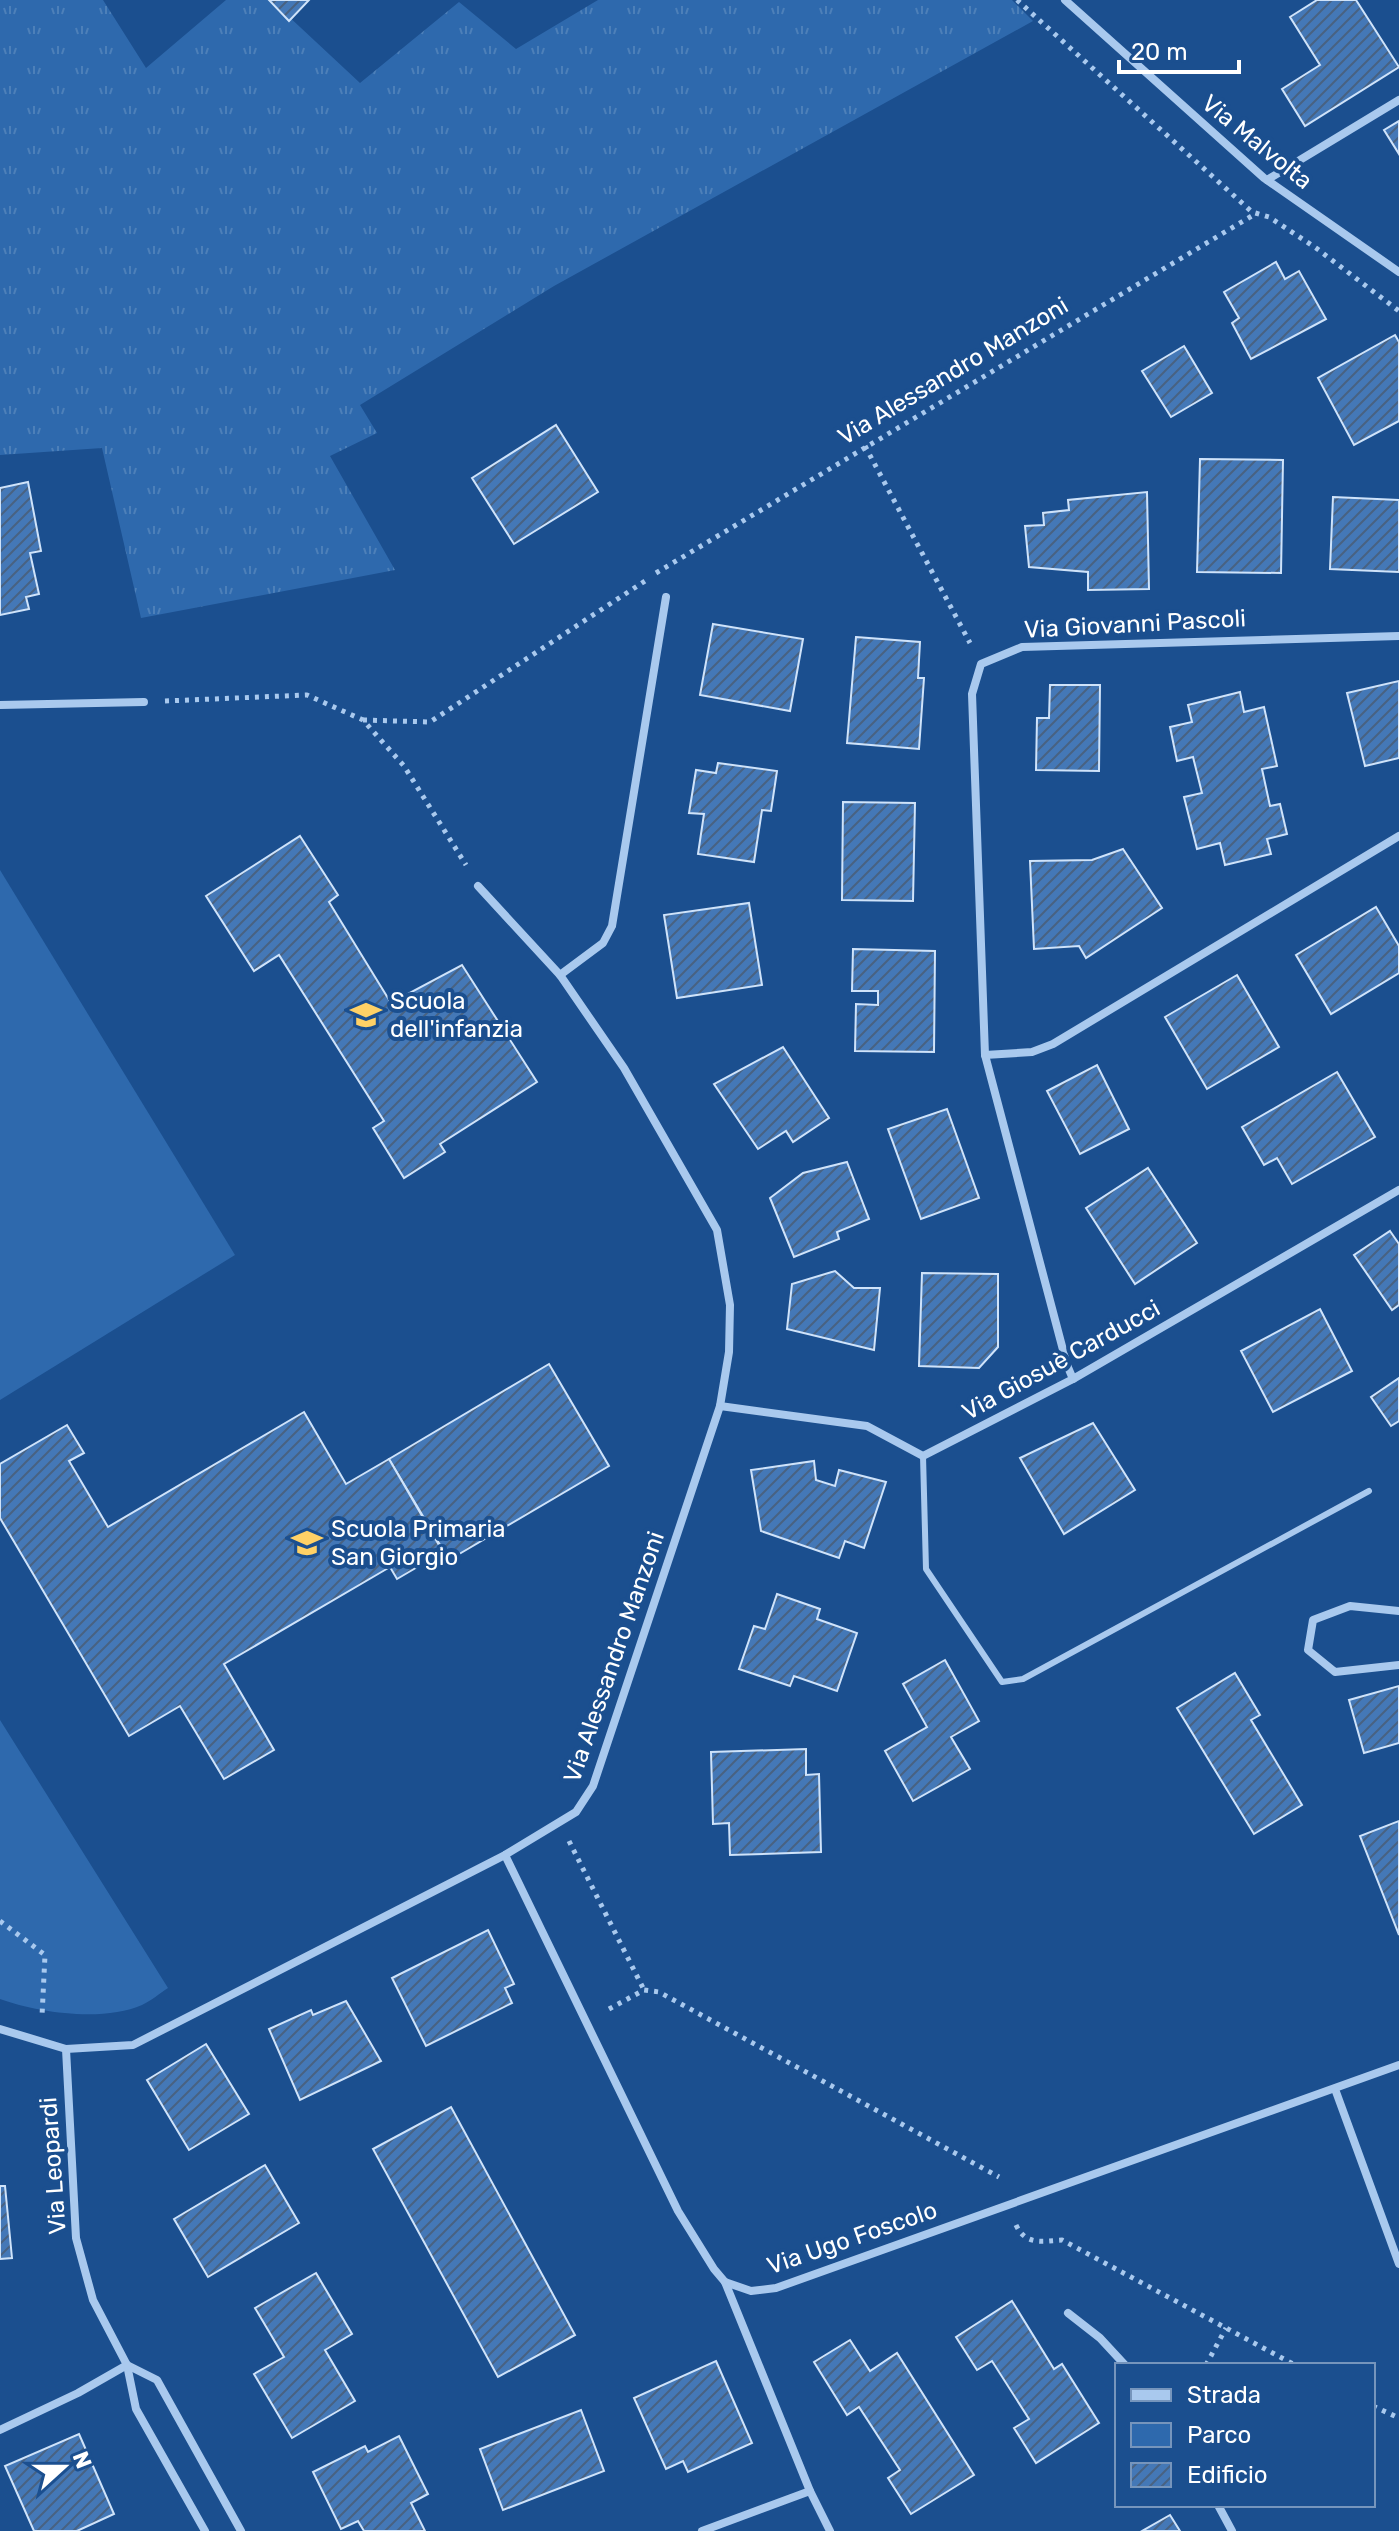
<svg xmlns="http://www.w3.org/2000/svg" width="1399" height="2531" font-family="Rubik,sans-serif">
<defs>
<pattern id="grass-tufts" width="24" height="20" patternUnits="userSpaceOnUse" patternTransform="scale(2)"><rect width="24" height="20" fill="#2e69ad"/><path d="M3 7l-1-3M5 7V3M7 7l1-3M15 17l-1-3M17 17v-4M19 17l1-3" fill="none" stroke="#4d80b9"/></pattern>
<pattern id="building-hatch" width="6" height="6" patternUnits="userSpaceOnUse" patternTransform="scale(2)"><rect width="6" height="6" fill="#4478b7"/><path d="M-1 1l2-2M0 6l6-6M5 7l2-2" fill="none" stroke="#486282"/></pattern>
</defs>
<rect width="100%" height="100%" fill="#1b4f8f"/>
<polygon fill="url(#grass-tufts)" points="0,0 103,0 146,68 226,0 271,0 360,83 459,2 516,49 598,0 1012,0 1033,21 554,286 360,405 377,433 330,456 395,570 141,618 102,448 0,455"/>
<g fill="#2e69ad">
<polygon points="0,870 235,1255 0,1400"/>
<path d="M 0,1720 L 168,1988 C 160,1993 151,2001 142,2005 C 104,2022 38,2013 0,1999 Z"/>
</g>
<g fill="url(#building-hatch)" stroke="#cfe3fa" stroke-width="2">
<polygon points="269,0 309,0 289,21"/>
<polygon points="1317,0 1356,0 1399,67 1305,126 1282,89 1320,65 1290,17"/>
<polygon points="1399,121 1399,154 1384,130"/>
<polygon points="1276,262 1285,279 1299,271 1326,319 1251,359 1232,323 1239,318 1224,292"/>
<polygon points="1395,335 1399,342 1399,421 1354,445 1318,378"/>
<polygon points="1184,346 1212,393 1171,417 1142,371"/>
<polygon points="556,425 598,492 514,544 472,478"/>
<polygon points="1200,459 1283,460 1281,573 1197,572"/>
<polygon points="28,482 41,551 30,553 39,594 26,597 29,609 0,615 0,488"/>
<polygon points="1147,492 1149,589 1088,590 1088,572 1029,567 1025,526 1044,525 1043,513 1069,510 1068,500"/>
<polygon points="1333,497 1399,500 1399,572 1330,569"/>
<polygon points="713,624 803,639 790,711 700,695"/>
<polygon points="856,637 920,642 918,678 924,678 919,749 847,743"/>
<polygon points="1399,681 1399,758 1365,766 1347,693"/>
<polygon points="1050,685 1100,685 1099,771 1036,770 1037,718 1049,718"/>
<polygon points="1240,692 1244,712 1264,707 1277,766 1262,769 1270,806 1280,804 1287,834 1267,839 1271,854 1225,865 1220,843 1197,849 1184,797 1202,793 1193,757 1177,761 1170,727 1192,722 1188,705"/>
<polygon points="718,763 777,771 771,811 762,810 754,862 698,854 704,814 689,813 696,770 716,773"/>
<polygon points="843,802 915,803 913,901 842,900"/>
<polygon points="300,836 338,895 329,902 391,1003 462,965 537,1082 440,1144 445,1152 404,1178 373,1128 384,1121 279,955 254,971 206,896"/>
<polygon points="1123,849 1162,908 1086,958 1079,946 1034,949 1030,861 1092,860"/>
<polygon points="749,903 762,985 677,998 664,915"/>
<polygon points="1376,907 1399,946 1399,973 1331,1014 1296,955"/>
<polygon points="853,949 935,951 934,1052 855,1051 856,1004 878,1005 878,991 852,991"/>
<polygon points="1237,975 1279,1047 1207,1089 1165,1017"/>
<polygon points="783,1047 829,1118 793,1142 786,1131 758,1149 714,1084"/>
<polygon points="1097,1065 1129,1129 1080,1154 1047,1091"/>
<polygon points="1337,1072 1375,1137 1292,1184 1277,1158 1264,1165 1242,1127"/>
<polygon points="947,1109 979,1198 921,1219 888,1129"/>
<polygon points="847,1162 869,1219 837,1232 839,1239 794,1257 770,1198 803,1173"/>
<polygon points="1148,1168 1197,1243 1135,1284 1086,1208"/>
<polygon points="1390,1231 1399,1244 1399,1305 1392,1310 1354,1255"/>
<polygon points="835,1271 854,1288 880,1288 874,1350 787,1329 792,1284"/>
<polygon points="922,1273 998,1274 998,1347 979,1368 919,1366"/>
<polygon points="1320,1309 1352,1371 1273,1412 1241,1351"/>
<polygon points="549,1364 609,1466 449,1560 389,1459"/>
<polygon points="1399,1378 1399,1421 1391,1426 1371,1397"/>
<polygon points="304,1412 346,1484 389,1459 443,1552 397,1579 390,1567 224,1664 274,1750 224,1779 180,1706 129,1736 0,1518 0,1464 67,1425 84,1453 69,1461 108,1527"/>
<polygon points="1093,1423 1135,1490 1064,1534 1020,1458"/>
<polygon points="814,1461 816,1480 835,1486 839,1470 886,1482 864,1548 845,1541 839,1558 761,1531 751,1470"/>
<polygon points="777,1594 820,1609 817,1619 857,1633 837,1691 794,1676 790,1686 739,1669 754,1626 765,1629"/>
<polygon points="945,1660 979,1721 951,1737 970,1769 913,1801 885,1751 927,1727 903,1684"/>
<polygon points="1235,1673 1260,1715 1251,1720 1302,1805 1254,1834 1177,1708"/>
<polygon points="1399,1686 1399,1743 1364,1753 1349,1700"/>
<polygon points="806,1749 806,1775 819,1774 821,1852 730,1855 729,1823 713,1824 711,1752"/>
<polygon points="1399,1821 1399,1935 1360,1836"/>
<polygon points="488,1930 514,1984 505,1988 512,2003 426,2046 392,1978"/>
<polygon points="346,2001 381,2061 300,2100 269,2029 311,2010 313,2015"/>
<polygon points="206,2044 249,2114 189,2150 147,2080"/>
<polygon points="451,2107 575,2335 498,2377 373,2149"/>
<polygon points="265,2165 299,2223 208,2277 174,2219"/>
<polygon points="0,2186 5,2186 12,2258 0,2259"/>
<polygon points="316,2273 352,2334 325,2350 355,2401 292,2438 254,2374 284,2357 255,2308"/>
<polygon points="1012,2301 1054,2369 1062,2364 1099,2423 1036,2463 1014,2428 1029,2419 992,2361 977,2370 956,2337"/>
<polygon points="850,2340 870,2371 897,2353 974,2475 911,2514 888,2478 900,2470 859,2407 847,2415 814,2362"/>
<polygon points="716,2361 752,2443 688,2472 683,2461 666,2469 634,2398"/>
<polygon points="581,2410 604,2471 503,2510 480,2449"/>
<polygon points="79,2434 114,2514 77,2531 34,2531 5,2466"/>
<polygon points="399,2436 428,2494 411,2503 425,2531 364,2531 358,2521 341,2529 313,2472 365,2446 368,2452"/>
<polygon points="1170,2515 1180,2531 1142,2531"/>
</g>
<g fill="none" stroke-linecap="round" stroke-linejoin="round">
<g stroke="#a9c9ee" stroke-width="5" stroke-dasharray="4 6" stroke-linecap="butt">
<polyline points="1017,0 1252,212 1269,217 1316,248 1399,311"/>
<polyline points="865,446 970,643"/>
<polyline points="656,573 1255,214"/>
<polyline points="165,701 307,695 363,720 404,766 466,865"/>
<polyline points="363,720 430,722 648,579"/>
<polyline points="569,1841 644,1990"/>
<polyline points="0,1921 45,1955 42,2016"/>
<polyline points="609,2009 644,1990 659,1992 999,2177"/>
<path d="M 1016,2225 C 1026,2246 1042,2241 1062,2240 L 1295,2365"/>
<polyline points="1206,2365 1226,2328"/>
<polyline points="1373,2406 1399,2418"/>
</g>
<polyline stroke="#a9c9ee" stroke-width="6" points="923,1456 926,1569 1002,1682 1023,1679 1369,1491"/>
<g stroke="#a9c9ee" stroke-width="8">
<polyline points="1065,0 1264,178 1399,272"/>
<polyline points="1267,180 1399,100"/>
<polyline points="0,705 144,702"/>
<polyline points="560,975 603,943 612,926 666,597"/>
<polyline points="985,1055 1032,1052 1053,1044 1399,836"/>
<polyline points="1073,1379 1067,1365 985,1055 972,694 981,664 1022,647 1399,636"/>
<polyline points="720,1406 867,1426 923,1456 1073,1379 1399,1190"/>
<polyline points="1399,1611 1350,1606 1313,1620 1308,1650 1335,1672 1399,1665"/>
<polyline points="505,1855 678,2211 714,2269 725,2282 751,2291 776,2288 1399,2065"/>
<polyline points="0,2029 66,2049 133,2045 505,1855 576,1812 593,1786 720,1406 729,1352 730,1305 717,1230 624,1068 560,975 478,886"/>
<polyline points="66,2049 76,2238 93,2300 127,2365 136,2409 205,2531"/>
<polyline points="1335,2089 1399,2264"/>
<polyline points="725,2282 810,2491 830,2531"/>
<polyline points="1068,2313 1100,2338 1125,2365"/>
<polyline points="127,2365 157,2380 241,2531"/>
<polyline points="0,2430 78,2393 127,2365"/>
<polyline points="1218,2505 1232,2531"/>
<polyline points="702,2531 810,2491"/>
</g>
</g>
<defs>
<symbol id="school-bare" viewBox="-9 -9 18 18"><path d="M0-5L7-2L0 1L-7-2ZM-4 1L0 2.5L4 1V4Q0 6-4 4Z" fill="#ffd166" stroke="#1b4f8f" stroke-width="2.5" paint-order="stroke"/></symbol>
</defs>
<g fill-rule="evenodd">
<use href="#school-bare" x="344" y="993" width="44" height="44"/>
<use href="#school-bare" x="285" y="1521" width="44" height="44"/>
</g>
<g text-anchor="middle" stroke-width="8" stroke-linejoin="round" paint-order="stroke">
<g font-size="24" fill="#fff" stroke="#1b4f8f">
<text transform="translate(1257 142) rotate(39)" y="8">Via Malvolta</text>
<text transform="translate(953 371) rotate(-31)" y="8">Via Alessandro Manzoni</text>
<text transform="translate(1135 624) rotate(-3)" y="8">Via Giovanni Pascoli</text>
<text transform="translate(1061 1360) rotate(-29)" y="8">Via Giosuè Carducci</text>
<text transform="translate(614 1657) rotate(-71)" y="8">Via Alessandro Manzoni</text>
<text transform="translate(53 2166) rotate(-94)" y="8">Via Leopardi</text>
<text transform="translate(852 2238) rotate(-19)" y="8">Via Ugo Foscolo</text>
</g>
<g font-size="24" fill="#fff" stroke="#1b4f8f" text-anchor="start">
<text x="390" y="1009">Scuola<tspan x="390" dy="28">dell'infanzia</tspan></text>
<text x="331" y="1537">Scuola Primaria<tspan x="331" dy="28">San Giorgio</tspan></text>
</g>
</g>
<rect x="1115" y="2363" width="260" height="144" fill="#1b4f8f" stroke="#7695bc" stroke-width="2"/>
<rect x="1131" y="2389" width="40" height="12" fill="#a9c9ee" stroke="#7695bc" stroke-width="2"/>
<text x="1187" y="2403" font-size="24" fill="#ffffff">Strada</text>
<rect x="1131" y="2423" width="40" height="24" fill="#2e69ad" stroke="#7695bc" stroke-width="2"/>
<text x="1187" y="2443" font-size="24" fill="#ffffff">Parco</text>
<rect x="1131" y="2463" width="40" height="24" fill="url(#building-hatch)" stroke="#7695bc" stroke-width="2"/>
<text x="1187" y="2483" font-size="24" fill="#ffffff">Edificio</text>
<g transform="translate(64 2467) rotate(69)" stroke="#1b4f8f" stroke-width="6" paint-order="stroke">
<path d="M0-6L14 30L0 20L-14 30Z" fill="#ffffff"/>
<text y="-12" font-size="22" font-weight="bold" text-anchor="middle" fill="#ffffff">N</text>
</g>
<path d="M1119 60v12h120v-12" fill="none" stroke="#ffffff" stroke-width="4"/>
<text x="1131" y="60" font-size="24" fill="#ffffff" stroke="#1b4f8f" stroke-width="6" paint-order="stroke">20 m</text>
</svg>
